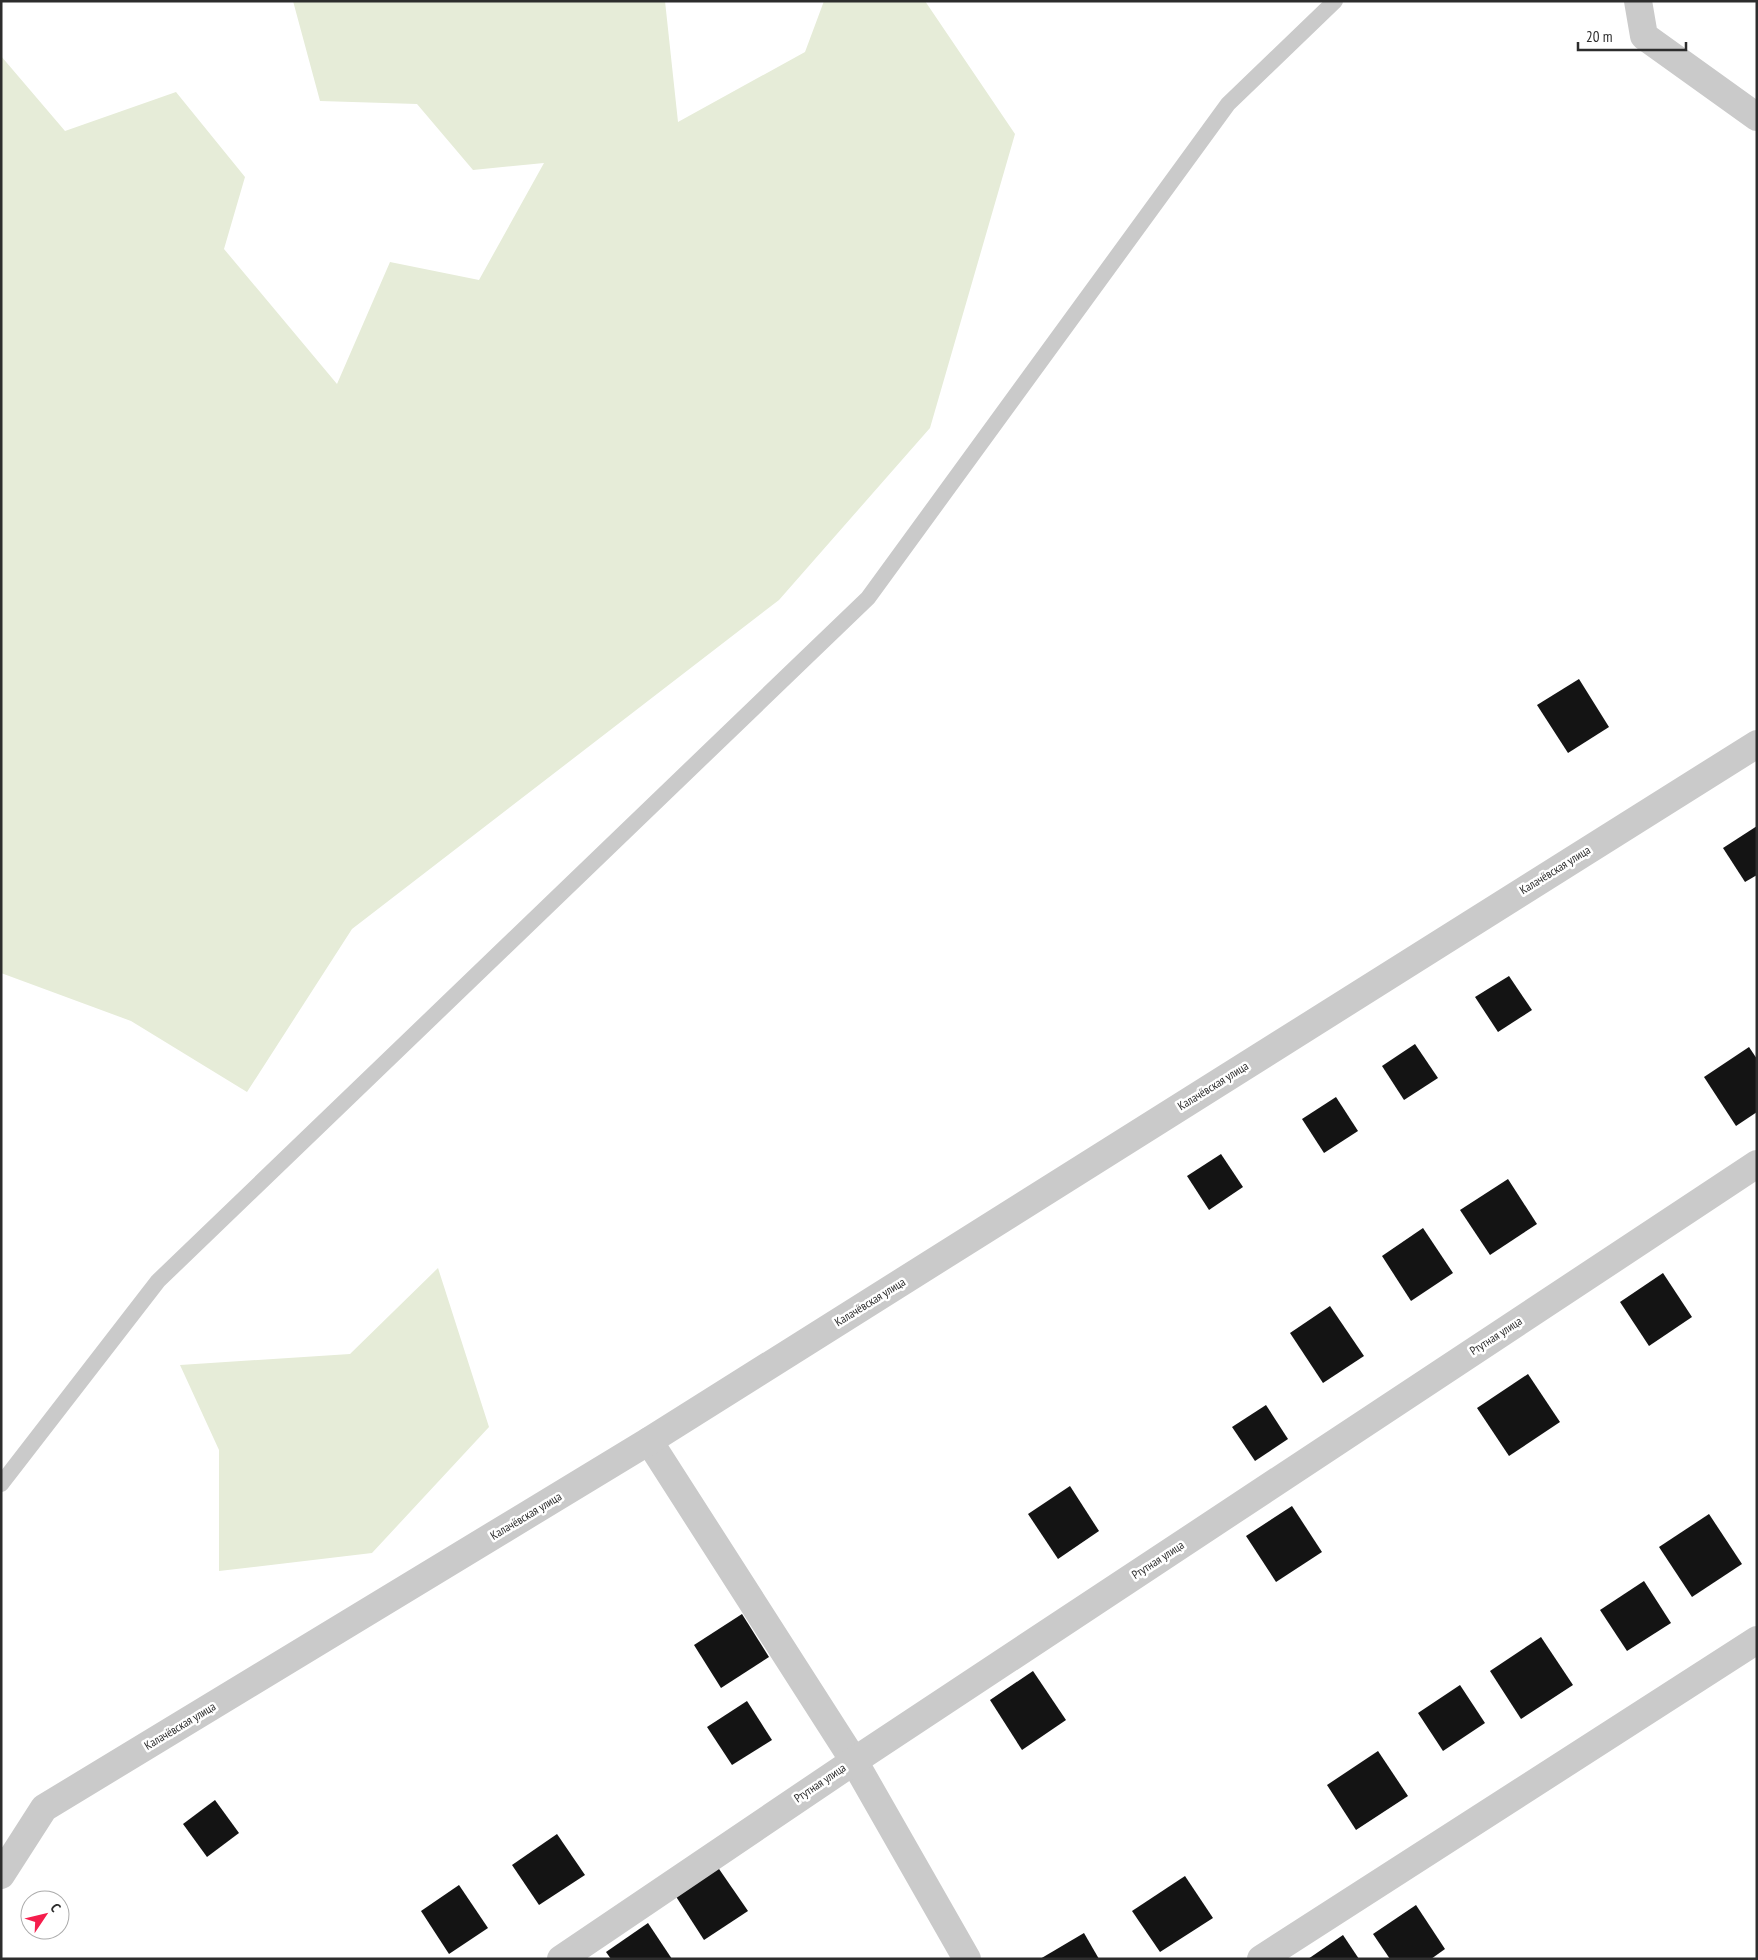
<svg xmlns="http://www.w3.org/2000/svg" width="1758" height="1960" font-family="'PT Sans Narrow',sans-serif">
<rect width="100%" height="100%" fill="#fff"/>
<g fill="#e6ecd8">
<polygon points="293,1 665,1 678,122 805,52 824,1 925,1 1015,134 930,428 779,600 352,929 247,1092 131,1021 1,973 1,56 65,131 176,92 245,177 224,249 337,384 390,262 479,280 544,163 473,170 417,104 320,101"/>
<polygon points="438,1268 489,1427 372,1553 219,1571 219,1450 180,1365 350,1354"/>
</g>
<g fill="#141414">
<polygon points="1579,679 1609,727 1568,753 1537,705"/>
<polygon points="1757,826 1757,875 1745,882 1723,848"/>
<polygon points="1509,976 1532,1010 1498,1032 1475,997"/>
<polygon points="1415,1044 1438,1078 1404,1100 1382,1066"/>
<polygon points="1749,1047 1757,1059 1757,1112 1736,1126 1704,1077"/>
<polygon points="1336,1097 1358,1131 1324,1153 1302,1119"/>
<polygon points="1221,1154 1243,1187 1209,1210 1187,1176"/>
<polygon points="1508,1179 1537,1224 1490,1255 1460,1210"/>
<polygon points="1423,1228 1453,1273 1411,1301 1382,1256"/>
<polygon points="1663,1273 1692,1317 1649,1346 1620,1302"/>
<polygon points="1330,1306 1364,1356 1323,1383 1290,1333"/>
<polygon points="1528,1374 1560,1422 1509,1456 1477,1408"/>
<polygon points="1266,1405 1288,1439 1255,1461 1232,1427"/>
<polygon points="1070,1486 1099,1531 1058,1559 1028,1514"/>
<polygon points="1292,1506 1322,1552 1276,1582 1246,1536"/>
<polygon points="1709,1514 1742,1564 1692,1597 1659,1547"/>
<polygon points="1644,1581 1671,1623 1627,1651 1600,1610"/>
<polygon points="742,1614 769,1657 721,1688 694,1645"/>
<polygon points="1541,1637 1573,1685 1521,1719 1490,1671"/>
<polygon points="1033,1671 1066,1720 1022,1750 990,1700"/>
<polygon points="1460,1685 1485,1723 1443,1751 1418,1713"/>
<polygon points="747,1701 772,1740 732,1765 707,1727"/>
<polygon points="1378,1751 1408,1796 1356,1830 1327,1785"/>
<polygon points="215,1800 239,1833 207,1857 183,1824"/>
<polygon points="557,1834 585,1875 539,1905 512,1865"/>
<polygon points="717,1866 748,1911 704,1940 675,1895"/>
<polygon points="1185,1876 1213,1918 1160,1952 1132,1911"/>
<polygon points="459,1885 488,1928 449,1954 421,1911"/>
<polygon points="1416,1905 1445,1949 1431,1959 1390,1959 1373,1934"/>
<polygon points="648,1923 672,1959 611,1959 606,1952"/>
<polygon points="1084,1933 1099,1959 1040,1959"/>
<polygon points="1343,1935 1359,1959 1308,1959"/>
</g>
<g fill="none" stroke-linecap="round" stroke-linejoin="round">
<polyline stroke="#cacaca" stroke-width="16" points="1,1484 158,1281 868,598 1228,104 1335,1"/>
<g stroke="#cacaca" stroke-width="28">
<polyline points="1638,1 1644,36 1757,117"/>
<polyline points="649,1441 854,1761 967,1959"/>
<polyline points="1,1875 44,1808 649,1441 1757,744"/>
<polyline points="561,1959 854,1761 1757,1164"/>
<polyline points="1261,1959 1757,1640"/>
</g>
</g>
<g text-anchor="middle" stroke-width="5" stroke-linejoin="round" paint-order="stroke">
<g font-size="12" fill="#2d2d2d" stroke="#fff">
<text transform="translate(1555 870) rotate(-32)" y="4">Калачёвская улица</text>
<text transform="translate(1213 1086) rotate(-32)" y="4">Калачёвская улица</text>
<text transform="translate(870 1302) rotate(-32)" y="4">Калачёвская улица</text>
<text transform="translate(1496 1336) rotate(-33)" y="4">Ртутная улица</text>
<text transform="translate(526 1516) rotate(-31)" y="4">Калачёвская улица</text>
<text transform="translate(1158 1560) rotate(-33)" y="4">Ртутная улица</text>
<text transform="translate(180 1726) rotate(-31)" y="4">Калачёвская улица</text>
<text transform="translate(820 1783) rotate(-34)" y="4">Ртутная улица</text>
</g>
</g>
<rect width="1758" height="1960" fill="none" stroke="#2d2d2d" stroke-width="5"/>
<g transform="translate(45 1915) rotate(55)"><circle r="24" fill="#ffffff" stroke="#ababab"/>
<path d="M0-4L9 19L0 12L-9 19Z" fill="#f51d4c"/>
<text y="-8" font-size="14" font-weight="bold" text-anchor="middle" fill="#2d2d2d">С</text>
</g>
<path d="M1578 42v8h108v-8" fill="none" stroke="#2d2d2d" stroke-width="2.5"/>
<text x="1586" y="42" font-size="15" fill="#2d2d2d" stroke="#ffffff" stroke-width="4" paint-order="stroke">20 m</text>
</svg>
